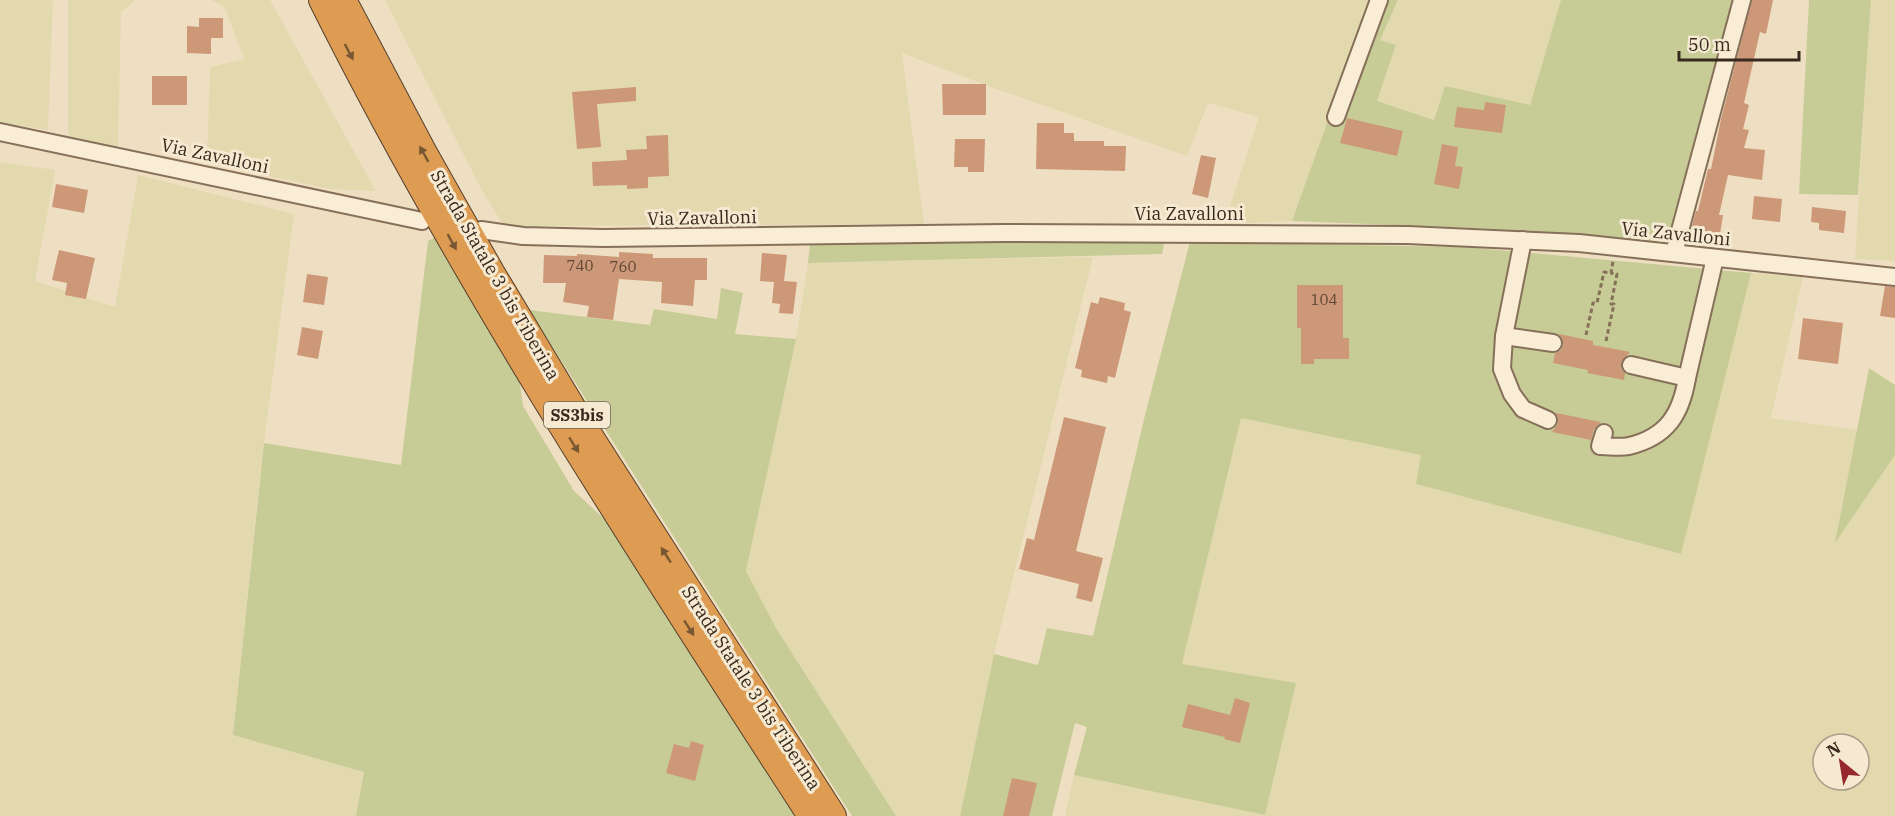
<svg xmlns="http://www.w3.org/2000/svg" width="1895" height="816" font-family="'IBM Plex Serif',serif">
<rect width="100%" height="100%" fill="#eedfc2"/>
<g fill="#e3d9af" fill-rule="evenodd">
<polygon points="0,0 53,0 48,130 0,122"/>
<polygon points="68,0 135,0 121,12 118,150 68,137"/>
<polygon points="212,0 270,0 376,191 330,189 207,163 210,67 244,59 225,8"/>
<polygon points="385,0 1371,0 1292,221 1224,224 1259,117 1208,103 1187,156 988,86 902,53 924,224 504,226 480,187"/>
<polygon points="1398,0 1561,0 1530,106 1445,86 1434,120 1377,101 1396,46 1380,40"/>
<polygon points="1871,0 1895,0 1895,261 1855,259"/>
<polygon points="0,162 55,170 35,281 115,307 138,175 294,214 261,466 233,735 364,772 356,816 0,816"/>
<polygon points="1093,257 994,654 960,816 896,816 776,628 746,571 796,339 808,263"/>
<path d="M 1751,273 L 1803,277 L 1771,418 L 1857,430 L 1836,541 L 1895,455 L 1895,816 L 1065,816 L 1074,775 L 1265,815 L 1182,664 L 1241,417 L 1422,455 L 1417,484 L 1680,554 ZM 1823,744 L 1859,744 L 1859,780 L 1823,780 Z"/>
</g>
<g fill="#c7cc96">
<polygon points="1371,0 1398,0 1380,40 1396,45 1377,101 1434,120 1445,86 1530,105 1561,0 1732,0 1671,246 1494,229 1292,221"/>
<polygon points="1809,0 1871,0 1858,195 1799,194"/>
<polygon points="437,236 519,377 523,406 574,491 614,528 798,816 356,816 364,772 233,735 264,443 401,465 428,241"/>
<polygon points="1165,240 1162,254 808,263 810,243"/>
<polygon points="1190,242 1465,247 1751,273 1681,554 1416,484 1421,455 1241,418 1182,664 1296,683 1265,815 1074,775 1087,727 1075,723 1052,816 960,816 994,654 1038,665 1047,628 1093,636 1145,415"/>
<polygon points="721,288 743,293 735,334 796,339 746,571 776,628 896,816 852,816 529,310 650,325 654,309 717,319"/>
<polygon points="1869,368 1895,385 1895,455 1835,543"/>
</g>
<g fill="#cc9878">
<polygon points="1752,0 1773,0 1766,34 1760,32 1744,103 1749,105 1743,129 1749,130 1744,148 1765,150 1762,180 1728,175 1719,215 1723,215 1720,234 1691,229 1696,211 1698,211 1708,169 1711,169 1721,119"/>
<polygon points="199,18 223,18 223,38 211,38 211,54 187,53 187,26 199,27"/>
<rect x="152" y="76" width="35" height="29"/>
<polygon points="942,84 986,84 986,115 943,115"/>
<polygon points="636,87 636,101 597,104 601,147 577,149 572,92"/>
<polygon points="1485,102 1506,105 1502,133 1454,127 1457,107 1484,110"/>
<polygon points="1347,118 1403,131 1397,156 1340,143"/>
<polygon points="1037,123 1064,123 1064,133 1074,133 1074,141 1104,141 1104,146 1126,146 1125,171 1036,169"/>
<polygon points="668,135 669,176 648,177 648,188 627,189 627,185 593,186 592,162 627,160 626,150 647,149 646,136"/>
<polygon points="955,139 985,139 984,172 968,172 968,167 954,167"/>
<polygon points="1442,144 1458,147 1455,166 1463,167 1459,189 1434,184"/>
<polygon points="1201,155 1216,158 1208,198 1192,194"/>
<polygon points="56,184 88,190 84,213 52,207"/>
<polygon points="1754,196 1782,199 1780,222 1752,219"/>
<polygon points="1812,207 1846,211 1844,233 1819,230 1819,223 1811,222"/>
<polygon points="59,250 95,258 86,299 65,295 67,283 52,280"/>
<polygon points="619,252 653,254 653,258 707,258 707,280 695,280 693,306 661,303 662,282 619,279 613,320 587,317 589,306 563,302 566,283 543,283 544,255 577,256 577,254 619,257"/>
<polygon points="762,253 787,255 784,281 797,282 793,314 779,313 780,304 772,303 774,282 760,281"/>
<polygon points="307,274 328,277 324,305 303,302"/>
<polygon points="1297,285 1343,285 1343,338 1349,338 1349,359 1314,359 1314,364 1301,364 1301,328 1297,328"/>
<polygon points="1885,286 1895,287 1895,318 1880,316"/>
<polygon points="1100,297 1125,303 1124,310 1131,312 1115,378 1108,376 1107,383 1081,377 1082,370 1075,368 1091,302 1098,304"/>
<polygon points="1803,318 1843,323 1838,364 1798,359"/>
<polygon points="302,327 323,331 318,359 297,355"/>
<polygon points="1559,334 1593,341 1593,345 1630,352 1621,363 1621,369 1625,373 1624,380 1587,373 1588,370 1553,363 1555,353 1561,350 1563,345 1563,340"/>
<polygon points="1556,413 1601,422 1594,429 1591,440 1552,432 1558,424 1558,418"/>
<polygon points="1064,417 1106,427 1076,551 1103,558 1092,602 1076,598 1079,584 1019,569 1027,538 1034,540"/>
<polygon points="1235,698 1250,703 1240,743 1224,739 1225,737 1182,727 1188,704 1230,715"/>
<polygon points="691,741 704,745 695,781 666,773 674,744 689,748"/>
<polygon points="1012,778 1037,783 1029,816 1003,816"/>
</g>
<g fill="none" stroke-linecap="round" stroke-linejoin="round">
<defs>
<g id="minor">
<polyline points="1336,117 1379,0"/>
<polyline points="0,132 422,221"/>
<polyline points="481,230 523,236 603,238 1002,233 1408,235 1579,243 1895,277"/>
<polyline points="1523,240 1504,336 1553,343"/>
<polyline points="1674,253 1742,0"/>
<polyline points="1504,336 1502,369 1512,394 1523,409 1548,420"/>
<polyline points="1631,365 1687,378 1715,258"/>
<path d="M 1604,433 L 1600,446 C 1610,446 1620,448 1629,446 C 1667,437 1681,414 1687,378"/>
</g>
<g id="highway">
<path d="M 322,0 C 464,284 639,550 811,816"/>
<polyline points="343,0 425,155 491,272 584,427 833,816"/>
</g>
</defs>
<use href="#minor" stroke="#877059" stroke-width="20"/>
<use href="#highway" stroke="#553f2d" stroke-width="28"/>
<g stroke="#877059" stroke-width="3" stroke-dasharray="4.5 3" stroke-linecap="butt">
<polyline points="1586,335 1593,303 1597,303 1604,272 1611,273 1613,261"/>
<polyline points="1606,341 1614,304 1611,304 1617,274 1611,273"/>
</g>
<use href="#minor" stroke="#f9edd5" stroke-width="16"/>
<use href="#highway" stroke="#dd9c52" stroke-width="26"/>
</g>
<defs><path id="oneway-solid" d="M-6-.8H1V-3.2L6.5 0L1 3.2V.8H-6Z" transform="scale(1.5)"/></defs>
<g fill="#795732">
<use href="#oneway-solid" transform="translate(349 52) rotate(62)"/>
<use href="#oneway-solid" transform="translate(424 154) rotate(-119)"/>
<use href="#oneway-solid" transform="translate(452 242) rotate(61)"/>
<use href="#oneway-solid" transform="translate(574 445) rotate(58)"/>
<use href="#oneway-solid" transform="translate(666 555) rotate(-123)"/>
<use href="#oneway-solid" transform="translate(689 628) rotate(57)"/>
</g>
<g text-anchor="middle" stroke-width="6" stroke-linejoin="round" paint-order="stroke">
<g font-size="15" fill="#5c4534">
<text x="580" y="271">740</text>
<text x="623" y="272">760</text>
<text x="1324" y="305">104</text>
</g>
<rect fill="#f5ead1" stroke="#706353" stroke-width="1.5" x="544" y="402" width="66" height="26" rx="4.5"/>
<g font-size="16" font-weight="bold" fill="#37291d">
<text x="577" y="421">SS3bis</text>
</g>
<g font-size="18" fill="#37291d" stroke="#f5ead1">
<text transform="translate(215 156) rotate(12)" y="6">Via Zavalloni</text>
<text x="1189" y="220">Via Zavalloni</text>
<text transform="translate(702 218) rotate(-1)" y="6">Via Zavalloni</text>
<text transform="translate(1676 234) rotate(6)" y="6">Via Zavalloni</text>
<text transform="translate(495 275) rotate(60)" y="6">Strada Statale 3 bis Tiberina</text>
<text transform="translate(751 688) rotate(57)" y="6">Strada Statale 3 bis Tiberina</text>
</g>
</g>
<g transform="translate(1841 762) rotate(330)"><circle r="28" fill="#f5ead1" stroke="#a99d89" stroke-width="1.5"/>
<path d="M0-4.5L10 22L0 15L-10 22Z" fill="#96292e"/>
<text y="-9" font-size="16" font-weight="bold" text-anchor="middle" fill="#37291d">N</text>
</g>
<path d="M1679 51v9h120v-9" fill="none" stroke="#37291d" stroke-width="3"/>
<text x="1688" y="51" font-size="18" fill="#37291d" stroke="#f5ead1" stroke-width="4.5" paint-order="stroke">50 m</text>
</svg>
